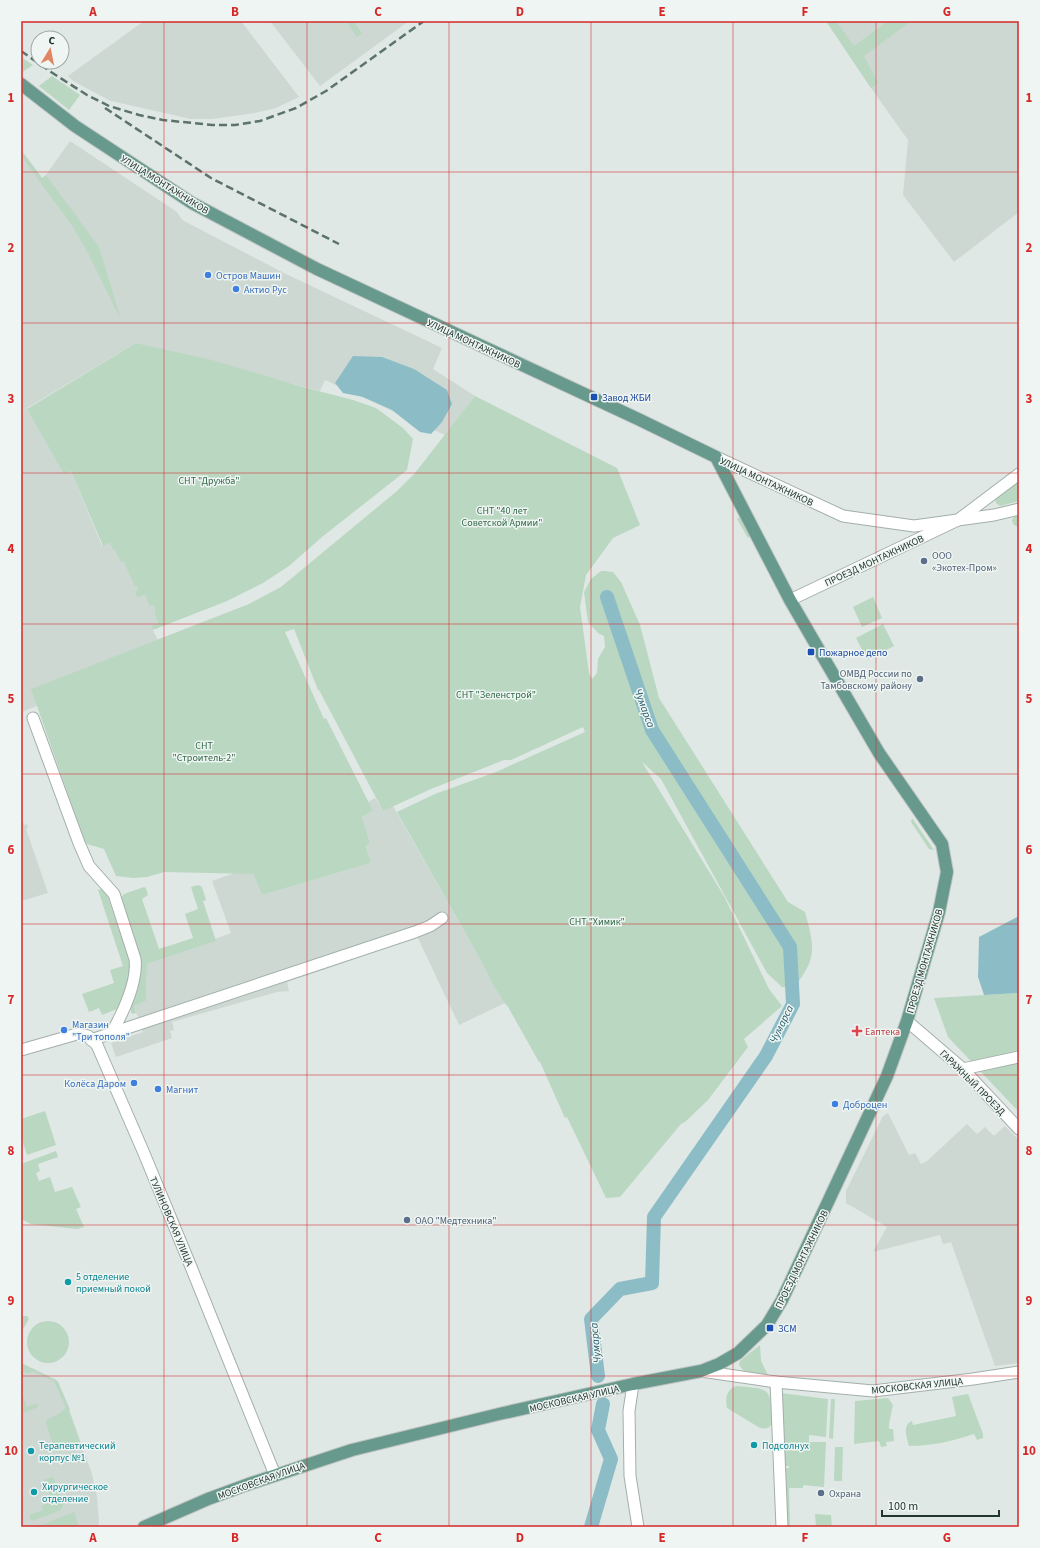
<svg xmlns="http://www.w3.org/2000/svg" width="1040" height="1548" font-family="'Source Sans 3',sans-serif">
<rect width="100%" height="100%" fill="#dfe8e4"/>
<g fill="#cdd8d3">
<polygon points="144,21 241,21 299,97 276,108 255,113 212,119 191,119 111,101 84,87 72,80 68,76"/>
<polygon points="270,21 409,21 320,86"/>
<polygon points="826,21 1019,21 1019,212 954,262 903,195 908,140 871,88"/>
<polygon points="70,141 177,212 182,220 286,274 442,348 433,369 475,396 445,435 325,380 320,391 136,343 27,408 64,473 71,471 102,546 110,543 113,550 115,549 123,561 135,587 137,586 139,591 135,592 137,598 145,595 149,606 153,605 155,612 154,612 158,623 151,626 158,640 32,689 37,706 21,712 21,150 43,179"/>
<polygon points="375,798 383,811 393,806 480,959 492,983 505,1003 459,1025 417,936 335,966 287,982 289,991 277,992 172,1022 174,1030 170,1031 172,1038 116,1057 111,1043 143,1032 134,1006 146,1001 147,964 215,941 215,939 231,933 212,881 237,872 253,874 262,895 371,863 366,845 370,843 362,817 373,811 368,802"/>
<polygon points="21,822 23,822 24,825 27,824 28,828 26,829 48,893 21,901"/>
<polygon points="888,1113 909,1155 915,1153 921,1164 927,1161 967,1124 977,1134 985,1127 994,1136 1005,1126 1019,1140 1019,1363 995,1366 951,1242 943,1244 940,1235 873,1252 887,1227 846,1203 846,1191 883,1116"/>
<polygon points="21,1363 56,1380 58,1382 70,1410 69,1410 92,1474 97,1496 99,1522 98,1527 21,1527"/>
</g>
<g fill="#bad7c2">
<polygon points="346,21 353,21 362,33 357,37"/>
<polygon points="826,21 836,21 854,46 888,21 911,21 864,56 878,83 871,88"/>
<polygon points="21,57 33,65 21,73"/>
<polygon points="52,76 80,95 69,110 39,86"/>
<polygon points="21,150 42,178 46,175 99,247 121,320 87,251 73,227 21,156"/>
<polygon points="136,343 212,360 303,387 353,400 376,408 403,428 413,439 407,470 322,537 289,566 263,583 227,601 153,630 151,626 158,623 154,612 155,611 153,605 149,606 145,595 137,598 135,592 138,590 137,586 135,587 123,561 121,562 115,550 113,550 110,543 103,546 71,471 64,474 27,409"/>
<path d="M 475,396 L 617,468 L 640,525 L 613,538 L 586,575 L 580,607 L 589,673 L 592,679 L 597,673 L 598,659 L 605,647 L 604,636 L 598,633 L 588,622 L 584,592 L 591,579 L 601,571 L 605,571 L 613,572 L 621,582 L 640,625 L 659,698 L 788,902 L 805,912 C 815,949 817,957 794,988 L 782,987 L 767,973 L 661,779 L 642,762 L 724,896 L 769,989 L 782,1006 L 744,1039 L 748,1047 L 708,1100 L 685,1122 L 681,1124 L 620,1197 L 606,1198 L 567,1117 L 565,1118 L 540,1062 L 539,1062 L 507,1005 L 506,1005 L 492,983 L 480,959 L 397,812 L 435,794 L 496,772 L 585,732 L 583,727 L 511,760 L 504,760 L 431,789 L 383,811 L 319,690 L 318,690 L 294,629 L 285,632 L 324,719 L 326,718 L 373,811 L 362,817 L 370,843 L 366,846 L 371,863 L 262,895 L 253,874 L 164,872 L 147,877 L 133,878 L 116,876 L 104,849 L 87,844 L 84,840 L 31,689 L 249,604 L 281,587 L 397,491 L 415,473 Z"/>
<polygon points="1019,482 1019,501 1000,506 996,503 995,498"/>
<polygon points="1019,515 1019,528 1013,524 1012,520 1014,517"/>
<polygon points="740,517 741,517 750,536 748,538 737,519"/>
<polygon points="873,597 882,618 862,627 853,607"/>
<polygon points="883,624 894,646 867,660 856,638"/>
<polygon points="912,818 934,850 929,849 911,822"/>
<polygon points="198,885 202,887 206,900 203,901 216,941 147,964 146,1001 134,1006 136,1013 132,1014 130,1008 141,966 121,903 120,899 124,894 144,887 146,888 148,895 142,899 159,949 193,938 185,914 198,909 191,887"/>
<polygon points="105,888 132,969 122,1007 102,1015 99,1008 89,1012 82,994 114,983 110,970 123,966 98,890"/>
<polygon points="1019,993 1019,1112 948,1037 934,998"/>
<polygon points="45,1111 56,1145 27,1155 21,1137 21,1119"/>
<polygon points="56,1151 58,1157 38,1164 40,1171 36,1173 39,1181 50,1177 55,1192 72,1187 81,1207 76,1209 84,1227 77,1229 31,1224 21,1219 21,1164"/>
<polygon points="21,1316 27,1316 29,1319 21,1332"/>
<circle cx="48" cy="1342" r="21"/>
<polygon points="760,1345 761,1361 768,1375 744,1371 739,1365 740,1361"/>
<polygon points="21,1363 56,1380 58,1382 70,1410 69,1410 81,1444 60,1452 55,1451 46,1423 46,1420 60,1413 66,1408 54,1381 32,1371 30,1374 21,1371"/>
<path d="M 736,1386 C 773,1389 770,1388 772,1424 C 768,1429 766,1429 760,1428 L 727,1408 C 725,1399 726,1390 736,1386 Z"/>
<polygon points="21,1389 27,1407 36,1404 38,1404 38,1407 23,1413 21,1406"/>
<polygon points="781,1393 828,1399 826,1437 809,1435 809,1442 826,1442 824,1487 803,1485 803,1488 789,1488 790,1527 786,1527 784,1468 789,1468 789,1466 784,1466"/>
<path d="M 968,1394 L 983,1434 L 983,1438 L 977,1440 L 974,1434 C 953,1441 932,1446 909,1446 C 907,1438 902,1425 912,1421 L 913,1425 L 956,1416 L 952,1397 Z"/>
<polygon points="888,1398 893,1405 889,1424 889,1429 893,1429 894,1441 886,1442 887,1446 881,1447 879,1441 854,1444 855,1401"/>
<polygon points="831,1399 835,1399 833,1439 829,1438"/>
<polygon points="835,1447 843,1447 842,1481 834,1481"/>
<polygon points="53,1477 63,1505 61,1510 32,1521 29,1515 43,1510 41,1506 52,1502 44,1480"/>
<polygon points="74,1512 79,1527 36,1527"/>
<polygon points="815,1514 831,1515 832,1527 816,1527"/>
</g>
<g fill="#8cbdc7">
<polygon points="353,356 382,357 414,369 447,390 452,404 442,422 431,434 420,432 392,410 363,397 343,393 335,383"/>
<polygon points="1019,916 1019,993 984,995 978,977 979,937"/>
</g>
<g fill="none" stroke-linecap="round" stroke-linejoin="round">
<g stroke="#8cbdc7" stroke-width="14">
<polyline points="598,1376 591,1319 620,1289 652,1283 654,1217 766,1056 793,1004 790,947 652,730 607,597"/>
<polyline points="591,1527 611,1459 598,1430 603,1404"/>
</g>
<defs>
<g id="minor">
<polyline points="716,457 843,516 914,526 994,515 1019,509"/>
<polyline points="790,600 958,520 1019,474"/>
<path d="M 33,718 L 79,843 L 89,866 L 114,894 L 135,959 C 138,981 123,1013 112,1032"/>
<polyline points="907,1021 963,1069 1019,1129"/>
<polyline points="91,1040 415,932 430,926 442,918"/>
<polyline points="21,1050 77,1034 88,1036 97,1045 143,1151 189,1262 275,1475"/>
<polyline points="963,1069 1019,1057"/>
<polyline points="701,1371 776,1382 873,1391 973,1379 1019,1372"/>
<polyline points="776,1382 782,1527"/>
<polyline points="633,1384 629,1411 630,1476 638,1527"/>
</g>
<polyline id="major" points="21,84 75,126 192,203 317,269 638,419 716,457 790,600 851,705 879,753 942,844 947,872 939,912 907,1021 887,1076 782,1300 767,1325 738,1353 719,1364 701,1371 633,1384 499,1414 352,1450 249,1484 208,1499 144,1527"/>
</defs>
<use href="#minor" stroke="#a3afab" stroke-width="13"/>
<use href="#major" stroke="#bdc3c1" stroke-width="14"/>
<use href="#minor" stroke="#fff" stroke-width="11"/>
<use href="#major" stroke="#68998d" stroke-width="12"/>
<g stroke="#5c726c" stroke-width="2.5" stroke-dasharray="8 4" stroke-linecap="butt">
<polyline points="21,51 51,72 87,95 109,106 139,115 163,120 212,125 235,125 260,121 296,108 326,91 424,21"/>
<polyline points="105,108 211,178 339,244"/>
</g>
</g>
<path fill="none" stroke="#d62828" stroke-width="1" stroke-opacity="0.55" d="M 164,21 L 164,1527M 307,21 L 307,1527M 449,21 L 449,1527M 591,21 L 591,1527M 733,21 L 733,1527M 876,21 L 876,1527M 21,172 L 1019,172M 21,323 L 1019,323M 21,473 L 1019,473M 21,624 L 1019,624M 21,774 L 1019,774M 21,924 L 1019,924M 21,1075 L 1019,1075M 21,1225 L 1019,1225M 21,1376 L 1019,1376"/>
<g fill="#3f7fe0" stroke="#eff5f2" stroke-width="1.5">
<circle cx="208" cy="275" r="4"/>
<circle cx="236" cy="289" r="4"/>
<circle cx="64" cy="1030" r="4"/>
<circle cx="134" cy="1083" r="4"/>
<circle cx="158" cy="1089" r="4"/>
<circle cx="835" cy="1104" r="4"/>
</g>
<g fill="#1a4fb4" stroke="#eff5f2" stroke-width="1.5">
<rect x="590" y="393" width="8" height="8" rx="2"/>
<rect x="807" y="648" width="8" height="8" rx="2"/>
<rect x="766" y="1324" width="8" height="8" rx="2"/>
</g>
<g fill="#5c6f8a" stroke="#eff5f2" stroke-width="1.5">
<circle cx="924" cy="561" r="4"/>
<circle cx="920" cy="679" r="4"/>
<circle cx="407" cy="1220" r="4"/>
<circle cx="821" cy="1493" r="4"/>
</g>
<path fill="#e0444e" stroke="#eff5f2" stroke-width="1.5" d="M855 1025h4v4h4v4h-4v4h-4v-4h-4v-4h4z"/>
<g fill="#0f9aa8" stroke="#eff5f2" stroke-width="1.5">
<circle cx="68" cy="1282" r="4"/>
<circle cx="754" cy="1445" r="4"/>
<circle cx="31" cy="1451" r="4"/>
<circle cx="34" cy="1492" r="4"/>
</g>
<g text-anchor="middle" stroke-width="3" stroke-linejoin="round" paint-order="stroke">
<g font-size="10" fill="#223631" stroke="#eff5f2">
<text transform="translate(165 184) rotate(32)" y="4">УЛИЦА МОНТАЖНИКОВ</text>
<text transform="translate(474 343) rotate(25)" y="4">УЛИЦА МОНТАЖНИКОВ</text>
<text transform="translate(767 481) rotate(25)" y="4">УЛИЦА МОНТАЖНИКОВ</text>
<text transform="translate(874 560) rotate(-25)" y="4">ПРОЕЗД МОНТАЖНИКОВ</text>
<text transform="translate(924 961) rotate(-74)" y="4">ПРОЕЗД МОНТАЖНИКОВ</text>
<text transform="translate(973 1082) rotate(45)" y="4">ГАРАЖНЫЙ ПРОЕЗД</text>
<text transform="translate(172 1221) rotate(67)" y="4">ТУЛИНОВСКАЯ УЛИЦА</text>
<text transform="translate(801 1259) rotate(-64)" y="4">ПРОЕЗД МОНТАЖНИКОВ</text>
<text transform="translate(917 1385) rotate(-6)" y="4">МОСКОВСКАЯ УЛИЦА</text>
<text transform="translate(574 1398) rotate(-13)" y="4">МОСКОВСКАЯ УЛИЦА</text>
<text transform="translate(261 1480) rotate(-20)" y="4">МОСКОВСКАЯ УЛИЦА</text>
</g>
<g font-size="10" fill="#366cbe" stroke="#eff5f2" text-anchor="start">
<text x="216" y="279">Остров Машин</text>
<text x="244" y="293">Актио Рус</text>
<text x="72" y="1028">Магазин<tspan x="72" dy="12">"Три тополя"</tspan></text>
<text x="126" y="1087" text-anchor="end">Колёса Даром</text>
<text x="166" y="1093">Магнит</text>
<text x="843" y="1108">Доброцен</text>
</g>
<g font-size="10" fill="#164399" stroke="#eff5f2" text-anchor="start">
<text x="602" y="401">Завод ЖБИ</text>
<text x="819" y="656">Пожарное депо</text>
<text x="778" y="1332">ЗСМ</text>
</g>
<g font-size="10" fill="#316848" stroke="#eff5f2">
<text x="209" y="484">СНТ "Дружба"</text>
<text x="502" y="514">СНТ "40 лет<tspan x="502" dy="12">Советской Армии"</tspan></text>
<text x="496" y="698">СНТ "Зеленстрой"</text>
<text x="204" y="749">СНТ<tspan x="204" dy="12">"Строитель-2"</tspan></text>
<text x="597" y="925">СНТ "Химик"</text>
</g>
<g font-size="10" fill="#4e5e75" stroke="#eff5f2" text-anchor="start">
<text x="932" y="559">ООО<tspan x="932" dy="12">«Экотех-Пром»</tspan></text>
<text x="912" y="677" text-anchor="end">ОМВД России по<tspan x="912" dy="12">Тамбовскому району</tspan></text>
<text x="415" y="1224">ОАО "Медтехника"</text>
<text x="829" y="1497">Охрана</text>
</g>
<g font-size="10" fill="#be3a42" stroke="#eff5f2" text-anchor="start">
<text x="865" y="1035">Еаптека</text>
</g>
<g font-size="10" fill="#0d838f" stroke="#eff5f2" text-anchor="start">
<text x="76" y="1280">5 отделение<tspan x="76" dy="12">приемный покой</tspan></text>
<text x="39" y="1449">Терапевтический<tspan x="39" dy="12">корпус №1</tspan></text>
<text x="762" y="1449">Подсолнух</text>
<text x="42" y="1490">Хирургическое<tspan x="42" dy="12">отделение</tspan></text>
</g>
<g font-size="11" font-style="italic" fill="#245c6a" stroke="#eff5f2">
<text transform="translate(645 708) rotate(70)" y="4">Чумарса</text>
<text transform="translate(781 1024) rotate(-64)" y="4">Чумарса</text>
<text transform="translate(595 1343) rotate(-95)" y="4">Чумарса</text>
</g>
</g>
<rect width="1040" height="1548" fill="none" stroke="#eff5f2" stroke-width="44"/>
<g transform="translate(50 50) rotate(10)"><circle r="19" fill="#eff5f2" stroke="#9da9a5"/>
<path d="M0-3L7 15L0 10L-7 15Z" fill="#e18664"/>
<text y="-6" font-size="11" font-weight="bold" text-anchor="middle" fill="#223631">С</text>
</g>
<path d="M882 1510v6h117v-6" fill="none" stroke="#223631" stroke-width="2"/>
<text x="888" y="1510" font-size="12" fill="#223631" stroke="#eff5f2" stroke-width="3" paint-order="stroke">100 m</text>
<rect x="22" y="22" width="996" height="1504" fill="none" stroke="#d62828" stroke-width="1.5"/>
<g font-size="13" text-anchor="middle" font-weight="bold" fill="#d62828">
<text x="93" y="16">A</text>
<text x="235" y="16">B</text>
<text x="378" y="16">C</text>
<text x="520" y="16">D</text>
<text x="662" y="16">E</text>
<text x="805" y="16">F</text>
<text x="947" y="16">G</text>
<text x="11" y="102">1</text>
<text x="1029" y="102">1</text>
<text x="11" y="252">2</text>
<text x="1029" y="252">2</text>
<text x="11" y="403">3</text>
<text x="1029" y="403">3</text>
<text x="11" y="553">4</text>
<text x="1029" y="553">4</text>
<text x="11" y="703">5</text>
<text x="1029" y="703">5</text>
<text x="11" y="854">6</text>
<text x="1029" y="854">6</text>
<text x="11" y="1004">7</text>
<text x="1029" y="1004">7</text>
<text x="11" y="1155">8</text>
<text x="1029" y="1155">8</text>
<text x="11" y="1305">9</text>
<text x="1029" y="1305">9</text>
<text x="11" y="1455">10</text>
<text x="1029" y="1455">10</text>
<text x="93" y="1542">A</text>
<text x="235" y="1542">B</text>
<text x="378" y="1542">C</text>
<text x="520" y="1542">D</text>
<text x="662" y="1542">E</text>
<text x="805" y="1542">F</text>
<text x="947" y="1542">G</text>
</g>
</svg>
